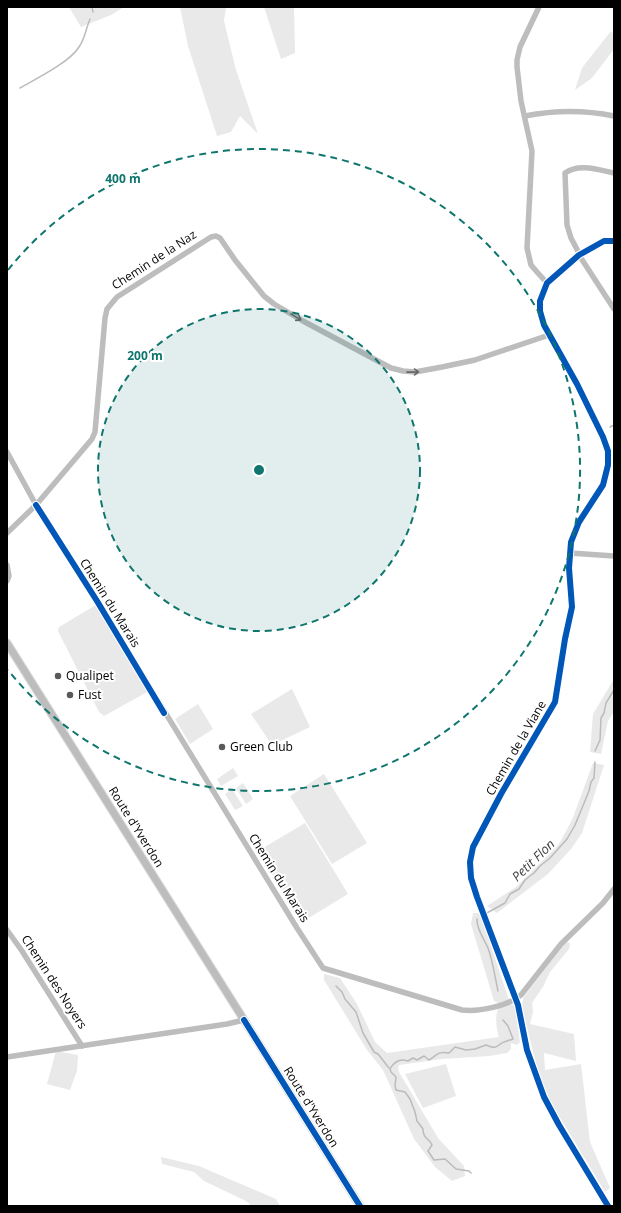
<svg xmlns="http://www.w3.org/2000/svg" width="621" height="1213" font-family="'Open Sans',sans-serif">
<rect width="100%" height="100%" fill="#fff"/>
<g fill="#e9e9e9">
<polygon points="69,7 124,7 111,15 81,27"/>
<polygon points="180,7 226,7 224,21 236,70 258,134 240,116 231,132 217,136 188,46"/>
<polygon points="264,7 294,7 295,53 281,59"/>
<polygon points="611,31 614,35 614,49 592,78 575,90 582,68"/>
<polygon points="96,605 149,691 104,716 99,712 58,631 59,627"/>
<polygon points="614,679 614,712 608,721 601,754 590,752 593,714"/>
<polygon points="292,689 310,727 272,745 251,714"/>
<polygon points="198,704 213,729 190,744 175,719"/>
<polygon points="593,763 604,765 582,833 571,849 548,874 497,913 487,906 516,887 559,844 572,820"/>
<polygon points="233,768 238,776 221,786 217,779"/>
<polygon points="324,774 367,843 332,864 290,796"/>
<polygon points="243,783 253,799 246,804 236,788"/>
<polygon points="232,789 243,806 235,810 225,794"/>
<polygon points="305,823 348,894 302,922 258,851"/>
<polygon points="473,913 480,913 509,1000 499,1003 494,1001 471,924"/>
<polygon points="566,942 570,943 569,949 550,972 544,985 532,1003 533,1012 530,1024 574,1034 576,1061 544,1053 545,1070 581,1064 590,1142 610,1188 605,1192 553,1106 541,1080 533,1052 522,1007 523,998"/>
<path d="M 324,974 L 340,978 L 357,1004 L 375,1042 L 387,1053 L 499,1037 C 496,1027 495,1019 498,1008 L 512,1004 L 515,1007 L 520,1042 L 517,1045 L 511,1043 L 511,1049 L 507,1053 L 489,1056 L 442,1059 L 399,1065 L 398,1067 L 399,1072 L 438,1138 L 464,1166 L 465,1176 L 452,1181 L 435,1167 L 414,1139 L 383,1070 L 367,1050 L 324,980 Z"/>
<polygon points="56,1051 78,1055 77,1071 70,1090 47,1084"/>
<polygon points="446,1064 456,1096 423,1108 405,1074"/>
<polygon points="161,1157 199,1166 276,1199 280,1206 252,1206 246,1201 204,1181 194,1172 162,1164"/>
</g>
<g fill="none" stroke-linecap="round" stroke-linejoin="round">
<g stroke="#bbb" stroke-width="1.5">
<polyline points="92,7 93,12"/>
<path d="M 20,88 C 36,79 70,62 79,47 C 85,39 86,28 90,19"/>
<polyline points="610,427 614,425"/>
<polyline points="595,751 600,740 601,718 604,713 606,703 614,690"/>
<polyline points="485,914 505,903 510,894 519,889 525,880 534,873 540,866 550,858 567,839 575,825 589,791 591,782 594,778 595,762"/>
<path d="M 477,919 C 476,928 484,939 488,948 C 493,962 495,977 498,991"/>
<polyline points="336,986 342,992 345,999 356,1012 363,1033 374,1052 378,1054 389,1068"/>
<path d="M 471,1173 L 469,1171 L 456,1169 L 445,1159 L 434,1160 L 428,1151 L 432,1145 C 429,1138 423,1139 423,1129 L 417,1121 L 415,1112 L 410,1099 L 405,1092 L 396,1090 L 395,1086 L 396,1077 L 391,1072 L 390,1069 C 394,1062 400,1058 408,1061 L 413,1058 L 417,1060 L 424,1056 L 429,1060 C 438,1055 437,1051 449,1053 L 455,1047 L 466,1050 L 475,1049 L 486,1045 C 500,1051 495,1044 507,1041 C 509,1040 511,1040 513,1039 L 508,1026 L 503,1020"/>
</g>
<defs>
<polyline id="major" points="7,643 244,1020 360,1206"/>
</defs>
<use href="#major" stroke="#dbdbdb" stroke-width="9"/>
<g stroke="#bdbdbd" stroke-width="5.5">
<polyline points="539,7 520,47 517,60 517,67 521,101 532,151 527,248 531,265 537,272 547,283"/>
<path d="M 525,116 C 555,110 585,110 614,116"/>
<polyline points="579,255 614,309"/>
<path d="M 580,255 L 571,238 L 567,225 L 565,173 C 579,163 599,170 614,173"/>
<path d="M 7,452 L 36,505 L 97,601 L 297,928 L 323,968 L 462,1010 C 479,1012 508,1006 521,995 L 561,944 L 603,903 L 614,889"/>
<polyline points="7,533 36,505 92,439 95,432 105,318 107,309 117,297 211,237 216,236 220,238 235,260 264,296 274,304 303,321 391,368 403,371 415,372 442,367 475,360 549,335"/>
<polyline points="570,553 614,556"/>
<polyline points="7,565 9,576 7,581"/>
<polyline points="7,930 22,951 82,1046"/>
<polyline points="7,1057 227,1024 244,1020"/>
<polyline points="608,1206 559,1125 544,1097 527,1050 518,1005 477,897 471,878 470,862 473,847 501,794 555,702 565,639 572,607 569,568 571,542 579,522 603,485 608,465 608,451 603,437 577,384 544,325 540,311 540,301 547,283 579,255 604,241 614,241"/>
</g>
<use href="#major" stroke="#bdbdbd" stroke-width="7"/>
<defs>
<g id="cycleway">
<polyline points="36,505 97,601 164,713"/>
<polyline points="244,1020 360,1206"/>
<polyline points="608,1206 559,1125 544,1097 527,1050 518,1005 477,897 471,878 470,862 473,847 501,794 555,702 565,639 572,607 569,568 571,542 579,522 603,485 608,465 608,451 603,437 577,384 544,325 540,311 540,301 547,283 579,255 604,241 614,241"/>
</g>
</defs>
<use href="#cycleway" stroke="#fff" stroke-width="8"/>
<use href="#cycleway" stroke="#0057b8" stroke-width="6"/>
</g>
<defs><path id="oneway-shaft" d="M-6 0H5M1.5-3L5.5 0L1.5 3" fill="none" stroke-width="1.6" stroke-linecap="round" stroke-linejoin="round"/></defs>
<g stroke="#686868">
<use href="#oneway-shaft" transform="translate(296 317) rotate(31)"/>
<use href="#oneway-shaft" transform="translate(413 372) rotate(-1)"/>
</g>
<circle cx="259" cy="470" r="161" fill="#0f766e" fill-opacity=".12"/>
<g fill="none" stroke="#0f766e" stroke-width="2" stroke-dasharray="7 5">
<circle cx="259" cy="470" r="161"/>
<path d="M8 270A321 321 0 1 1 8 670"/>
</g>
<g fill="#595959" stroke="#fff" stroke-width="1.5">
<circle cx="58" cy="676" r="4"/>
<circle cx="70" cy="695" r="4"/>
<circle cx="222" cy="747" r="4"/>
</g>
<g text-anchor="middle" stroke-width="4" stroke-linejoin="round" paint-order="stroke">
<g font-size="12" fill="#000" stroke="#fff">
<text transform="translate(154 260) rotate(-33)" y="4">Chemin de la Naz</text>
<text transform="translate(110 603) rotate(58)" y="4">Chemin du Marais</text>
<text transform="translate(516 748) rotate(-60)" y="4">Chemin de la Viane</text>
<text transform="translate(136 827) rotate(58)" y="4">Route d'Yverdon</text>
<text transform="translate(279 878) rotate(58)" y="4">Chemin du Marais</text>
<text transform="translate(54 982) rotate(57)" y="4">Chemin des Noyers</text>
<text transform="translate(311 1107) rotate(58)" y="4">Route d'Yverdon</text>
</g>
<g font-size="12" fill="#000" stroke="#fff" text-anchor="start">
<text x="66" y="680">Qualipet</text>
<text x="78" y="699">Fust</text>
<text x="230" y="751">Green Club</text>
</g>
<g font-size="13" font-style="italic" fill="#3f3f3f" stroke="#fff">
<text transform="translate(533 860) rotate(-44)" y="5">Petit Flon</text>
</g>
</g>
<circle cx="259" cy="470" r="6" fill="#0f766e" stroke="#fff" stroke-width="2"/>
<g font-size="12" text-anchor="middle" font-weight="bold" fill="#0f766e" stroke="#fff" stroke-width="4" stroke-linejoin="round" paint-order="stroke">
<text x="123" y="183">400 m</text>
<text x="145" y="360">200 m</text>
</g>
<rect width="621" height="1213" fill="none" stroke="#000000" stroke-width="16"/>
</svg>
